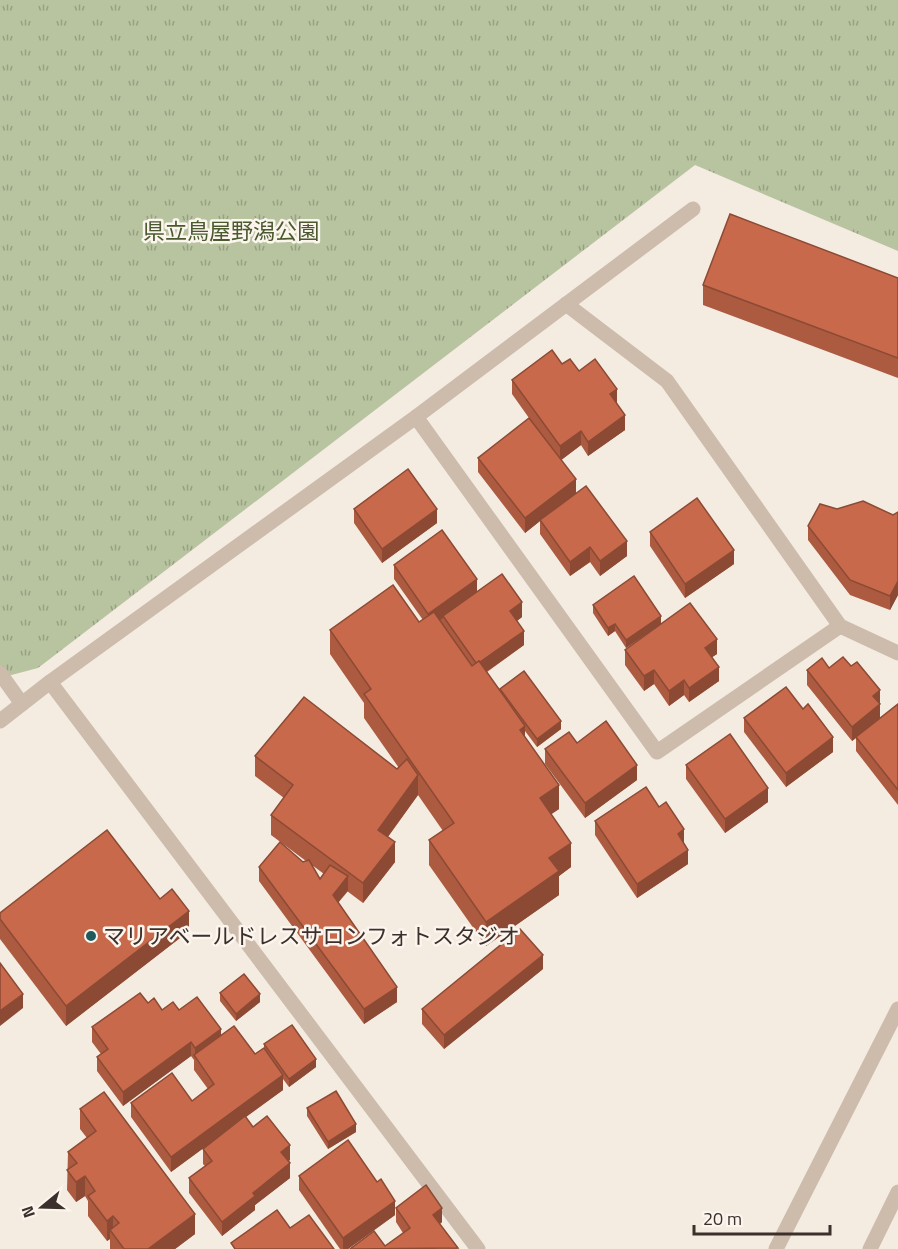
<svg xmlns="http://www.w3.org/2000/svg" width="898" height="1249" font-family="'Titillium Web','Noto Sans JP',sans-serif">
<defs>
<pattern id="park-tufts" width="24" height="20" patternUnits="userSpaceOnUse" patternTransform="scale(1.5)"><rect width="24" height="20" fill="#b8c4a0"/><path d="M3 7l-1-3M5 7V3M7 7l1-3M15 17l-1-3M17 17v-4M19 17l1-3" fill="none" stroke="#97a083"/></pattern>
</defs>
<rect width="100%" height="100%" fill="#f4ebe1"/>
<polygon fill="url(#park-tufts)" points="0,0 898,0 898,251 695,165 38,668 0,678"/>
<g fill="none" stroke-linecap="round" stroke-linejoin="round">
<g stroke="#cdbbac" stroke-width="15">
<polyline points="566,304 667,381 840,626 898,653"/>
<polyline points="416,417 657,752 840,626"/>
<polyline points="0,673 22,704"/>
<polyline points="50,682 416,417 693,209"/>
<polyline points="0,721 50,682 478,1249"/>
<polyline points="776,1249 898,1009"/>
<polyline points="870,1249 898,1192"/>
</g>
</g>
<g fill="#ac5a40" fill-rule="evenodd">
<polygon points="898,278 898,378 703,305 703,285"/>
<polygon points="562,364 579,371 617,404 625,430 588,456 581,445 561,460 576,493 627,556 600,576 590,562 570,576 540,534 540,521 525,533 478,472 478,458 529,418 512,394 512,380"/>
<polygon points="354,509 437,523 382,563 354,523"/>
<polygon points="837,509 893,515 898,512 898,595 890,610 850,595 808,540 808,526"/>
<polygon points="650,532 734,564 685,598 650,546"/>
<path d="M 394,565 L 477,592 L 522,617 L 517,621 L 524,645 L 487,672 L 500,690 L 500,689 L 561,729 L 537,747 L 525,731 L 525,737 L 559,809 L 551,814 L 571,867 L 559,876 L 559,895 L 486,946 L 429,865 L 429,840 L 443,831 L 418,795 L 388,837 L 395,862 L 363,903 L 347,891 L 338,902 L 397,1002 L 364,1024 L 259,881 L 259,867 L 303,862 L 306,861 L 271,835 L 271,815 L 284,798 L 255,776 L 255,756 L 397,769 L 399,768 L 364,718 L 364,703 L 330,654 L 330,630 L 419,622 L 423,620 L 394,579 ZM 312,865 L 324,874 L 320,879 Z"/>
<polygon points="593,605 661,624 626,648 615,631 608,636 593,613"/>
<polygon points="625,650 717,654 712,657 719,681 689,702 684,695 669,706 654,684 644,691 625,665"/>
<polygon points="829,668 880,705 880,719 898,704 898,805 856,751 856,738 852,741 807,685 807,670"/>
<polygon points="803,709 833,752 786,787 744,732 744,718"/>
<polygon points="577,743 637,780 585,818 545,764 545,749"/>
<polygon points="686,765 768,802 725,833 686,779"/>
<polygon points="595,821 684,844 688,864 637,898 595,835"/>
<polygon points="160,899 189,931 66,1026 0,939 0,913"/>
<polygon points="543,969 444,1049 422,1024 422,1009"/>
<polygon points="220,993 260,1002 236,1021 220,1001"/>
<polygon points="148,1003 162,1010 179,1010 221,1036 255,1054 264,1048 264,1044 316,1067 289,1087 283,1079 283,1090 245,1117 253,1127 290,1160 288,1161 290,1178 255,1205 255,1210 222,1236 189,1193 189,1178 205,1166 203,1164 203,1149 222,1134 171,1172 131,1117 131,1103 192,1101 208,1089 194,1070 194,1060 191,1056 123,1106 97,1071 97,1057 101,1054 92,1042 92,1027"/>
<polygon points="307,1108 356,1132 328,1149 307,1116"/>
<polygon points="80,1109 195,1234 175,1249 110,1249 110,1239 107,1241 88,1216 88,1201 85,1196 76,1202 67,1190 68,1152 87,1138 80,1129"/>
<polygon points="299,1176 395,1215 348,1249 340,1249 299,1190"/>
<polygon points="396,1208 442,1222 440,1224 458,1249 385,1246 403,1233 396,1222"/>
</g>
<g fill="#8c4a34">
<polygon points="617,389 617,404 610,394"/>
<polygon points="625,415 625,430 588,456 588,442"/>
<polygon points="581,431 581,445 560,461 560,446"/>
<polygon points="576,479 576,494 540,520 540,521 525,533 525,518"/>
<polygon points="437,509 437,523 382,563 382,549"/>
<polygon points="627,541 627,556 600,576 600,561"/>
<polygon points="590,547 590,562 570,576 570,562"/>
<polygon points="734,550 734,564 685,598 685,584"/>
<polygon points="477,579 477,594 443,616 443,618 428,628 428,614"/>
<polygon points="898,581 898,595 890,610 890,596"/>
<polygon points="522,602 522,617 510,626 510,611"/>
<polygon points="661,616 661,624 626,648 626,640"/>
<polygon points="615,624 615,631 608,636 608,628"/>
<polygon points="524,631 524,645 476,679 476,664"/>
<polygon points="717,639 717,654 705,662 705,648"/>
<polygon points="719,667 719,681 689,702 689,688"/>
<polygon points="654,670 654,684 644,691 644,676"/>
<polygon points="684,680 684,695 669,706 669,691"/>
<polygon points="880,690 880,719 852,741 852,727 873,696"/>
<polygon points="561,721 561,729 537,747 537,739"/>
<polygon points="525,726 525,750 520,730"/>
<polygon points="833,737 833,752 786,787 786,773"/>
<polygon points="637,765 637,780 585,818 585,803"/>
<polygon points="418,775 418,795 378,850 378,830"/>
<polygon points="559,785 559,809 540,822 540,798"/>
<polygon points="768,788 768,802 725,833 725,819"/>
<polygon points="684,829 684,844 678,834"/>
<polygon points="395,842 395,862 363,903 363,883"/>
<polygon points="571,843 571,867 559,876 559,895 486,946 486,922 549,858"/>
<polygon points="688,850 688,864 637,898 637,884"/>
<polygon points="348,876 348,891 333,909 333,895"/>
<polygon points="189,911 189,931 66,1026 66,1006"/>
<polygon points="543,955 543,969 444,1049 444,1035"/>
<polygon points="397,987 397,1002 364,1024 364,1009"/>
<polygon points="23,994 23,1008 0,1026 0,1011"/>
<polygon points="260,994 260,1002 236,1021 236,1014"/>
<polygon points="221,1029 221,1043 195,1057 195,1048"/>
<polygon points="191,1042 191,1056 123,1106 123,1092"/>
<polygon points="316,1059 316,1067 289,1087 289,1079"/>
<polygon points="283,1075 283,1090 171,1172 171,1157"/>
<polygon points="356,1124 356,1132 328,1149 328,1142"/>
<polygon points="290,1145 290,1160 281,1167 281,1152"/>
<polygon points="290,1163 290,1178 255,1205 255,1210 222,1236 222,1222 253,1193"/>
<polygon points="85,1176 85,1196 76,1202 76,1182"/>
<polygon points="395,1201 395,1215 348,1249 343,1249 343,1238"/>
<polygon points="442,1208 442,1222 433,1229 433,1215"/>
<polygon points="195,1214 195,1234 175,1249 148,1249"/>
<polygon points="113,1216 113,1235 110,1230 110,1239 107,1241 107,1221"/>
</g>
<g fill="#c8694b" stroke="#8c4a34" stroke-width="1.5">
<polygon points="730,214 898,278 898,358 703,285"/>
<polygon points="552,350 562,364 570,359 579,371 595,359 617,389 610,394 625,415 588,442 581,431 560,446 512,380"/>
<polygon points="529,418 576,479 525,518 478,458"/>
<polygon points="408,469 437,509 382,549 354,509"/>
<polygon points="586,486 627,541 600,561 590,547 570,562 540,520"/>
<polygon points="697,498 734,550 685,584 650,532"/>
<polygon points="863,501 893,515 898,512 898,581 890,596 850,580 808,526 820,504 837,509"/>
<polygon points="442,530 477,579 428,614 394,565"/>
<polygon points="502,574 522,602 510,611 524,631 480,662 479,661 476,663 443,616"/>
<polygon points="634,576 661,616 626,640 615,624 608,628 593,605"/>
<polygon points="393,585 419,622 434,612 472,666 479,661 525,726 520,730 559,785 540,798 571,843 549,858 559,871 486,922 429,840 454,823 364,694 371,689 330,630"/>
<polygon points="690,603 717,639 705,648 719,667 689,688 684,680 669,691 654,670 644,676 625,650"/>
<polygon points="843,657 851,666 857,662 880,690 873,696 880,704 852,727 807,670 822,658 829,668"/>
<polygon points="524,671 561,721 537,739 500,689"/>
<polygon points="786,687 803,709 808,704 833,737 786,773 744,718"/>
<polygon points="304,697 397,769 407,759 418,775 378,830 395,842 363,883 271,815 293,785 255,756"/>
<polygon points="898,704 898,790 856,737"/>
<polygon points="606,721 637,765 585,803 545,749 569,732 577,743"/>
<polygon points="730,734 768,788 725,819 686,765"/>
<polygon points="646,787 659,807 666,802 684,829 678,834 688,850 637,884 595,821"/>
<polygon points="107,830 160,899 172,889 189,911 66,1006 0,919 0,913"/>
<polygon points="280,842 303,862 309,860 320,879 330,865 348,876 333,895 397,987 364,1009 259,867"/>
<polygon points="520,929 543,955 444,1035 422,1009"/>
<polygon points="0,963 23,994 0,1011"/>
<polygon points="244,974 260,994 236,1014 220,993"/>
<polygon points="140,993 148,1003 154,998 162,1010 173,1002 179,1010 197,997 221,1029 195,1048 191,1042 123,1092 97,1057 108,1049 92,1027"/>
<polygon points="292,1025 316,1059 289,1079 264,1044"/>
<polygon points="234,1026 255,1054 264,1048 283,1075 171,1157 131,1103 172,1073 192,1101 214,1084 194,1055"/>
<polygon points="336,1091 356,1124 328,1142 307,1108"/>
<polygon points="104,1092 195,1214 148,1249 124,1249 110,1230 119,1223 113,1216 107,1221 88,1196 95,1191 85,1176 76,1182 67,1170 77,1163 68,1152 96,1131 80,1109"/>
<polygon points="245,1116 253,1127 267,1116 290,1145 281,1152 290,1163 253,1193 255,1196 222,1222 189,1178 212,1161 203,1149"/>
<polygon points="348,1140 377,1182 381,1179 395,1201 343,1238 299,1176"/>
<polygon points="426,1185 442,1208 433,1215 458,1248 350,1249 374,1231 385,1246 410,1228 396,1208"/>
<polygon points="277,1210 290,1228 309,1215 334,1249 235,1249 231,1243"/>
</g>
<circle fill="#1f5a5e" stroke="#fbf5ee" stroke-width="2" cx="91" cy="936" r="6"/>
<g text-anchor="middle" stroke-width="5" stroke-linejoin="round" paint-order="stroke">
<g font-size="22" fill="#4a5a2e" stroke="#fbf5ee">
<text x="231" y="239">県立鳥屋野潟公園</text>
</g>
<g font-size="22" fill="#3b302b" stroke="#fbf5ee" text-anchor="start">
<text x="103" y="944">マリアベールドレスサロンフォトスタジオ</text>
</g>
</g>
<g transform="translate(42 1207) rotate(251)" stroke="#fbf5ee" stroke-width="4.5" paint-order="stroke">
<path d="M0-4.5L10 22L0 15L-10 22Z" fill="#3b302b"/>
<text y="-9" font-size="16" font-weight="bold" text-anchor="middle" fill="#3b302b">N</text>
</g>
<path d="M694 1225v9h136v-9" fill="none" stroke="#3b302b" stroke-width="3"/>
<text x="703" y="1225" font-size="18" fill="#3b302b" stroke="#fbf5ee" stroke-width="4.5" paint-order="stroke">20 m</text>
</svg>
